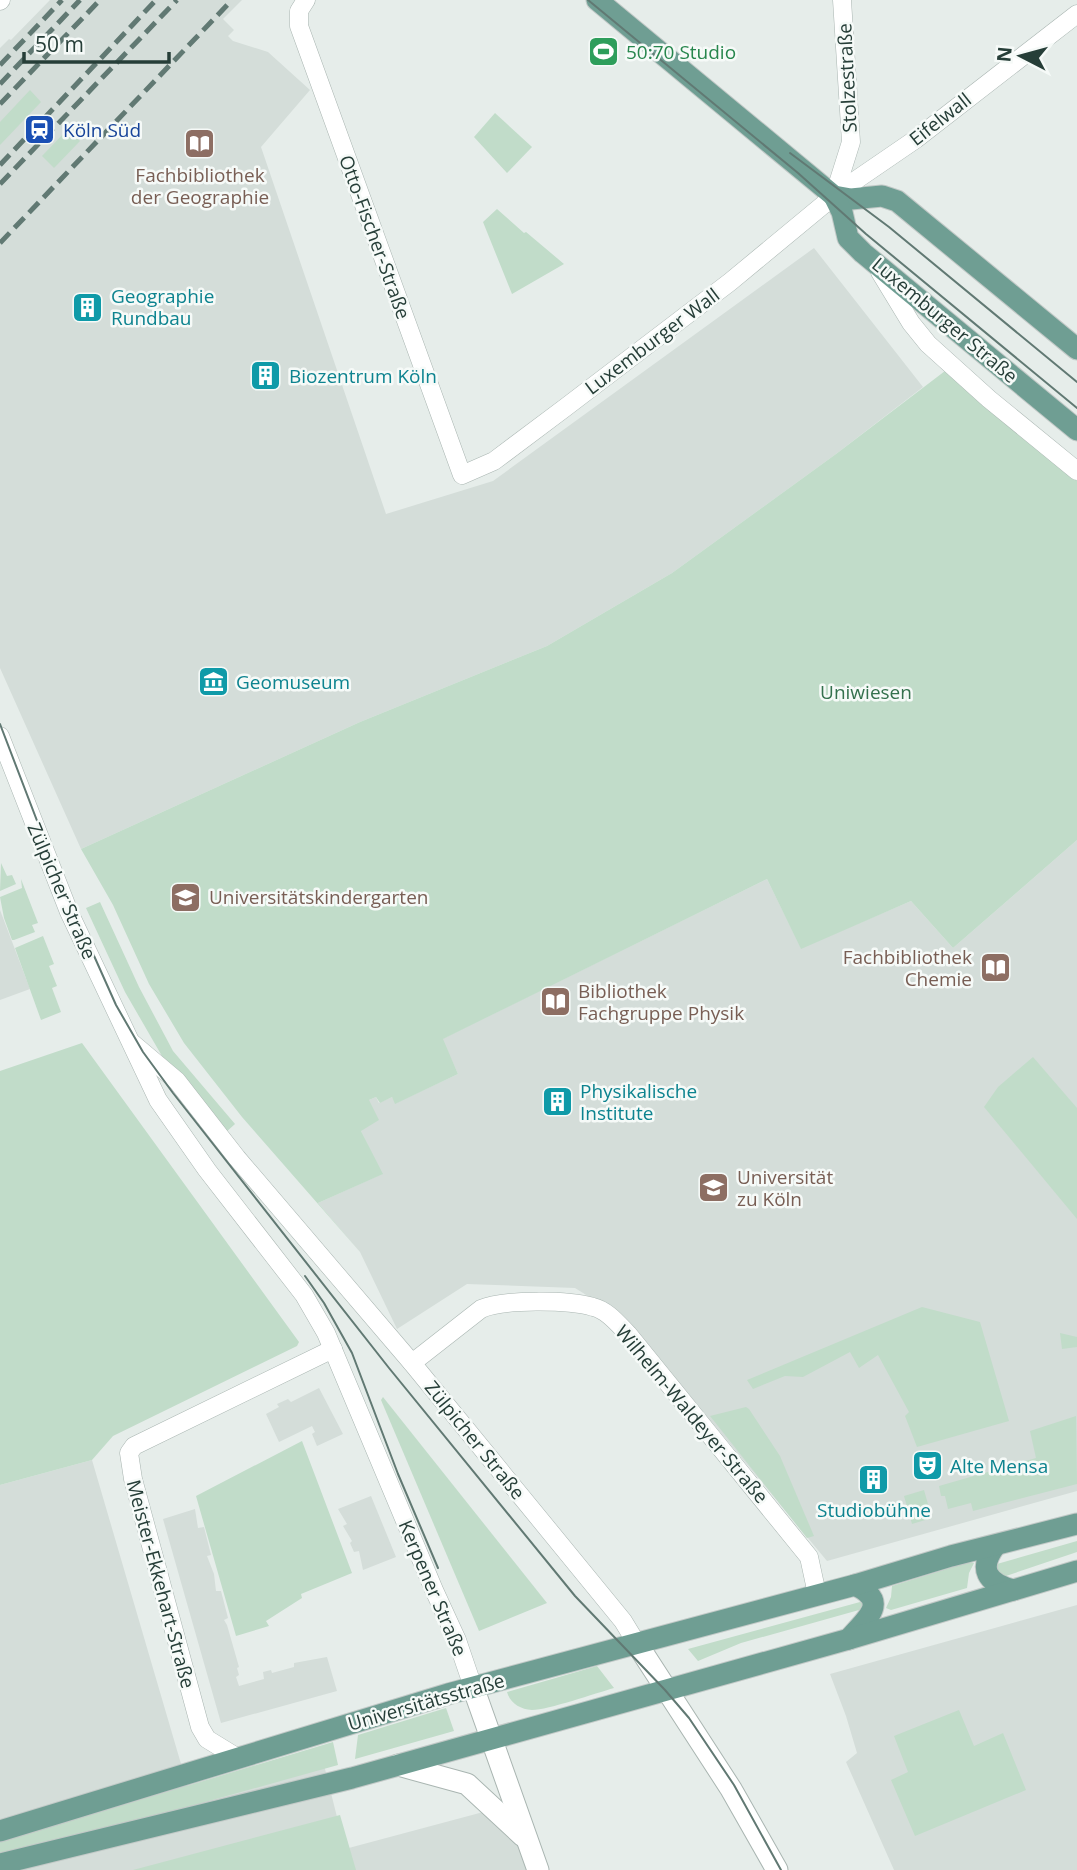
<svg xmlns="http://www.w3.org/2000/svg" width="1077" height="1870" font-family="'Open Sans',sans-serif">
<rect width="100%" height="100%" fill="#e6edea"/>
<g fill="#d4ddd9">
<polygon points="50,0 242,0 223,19 234,30 228,36 233,41 268,52 310,90 261,147 386,514 493,481 814,248 923,387 836,454 672,573 547,646 360,722 81,849 0,668 0,48 9,39 11,40"/>
<polygon points="1077,840 1077,1491 827,1561 628,1321 575,1288 467,1284 397,1329 360,1252 318,1203 382,1174 361,1131 369,1100 376,1097 379,1103 392,1097 396,1103 458,1074 442,1039 767,879 801,948 911,901 953,948"/>
<polygon points="0,910 30,989 0,1000"/>
<polygon points="319,1388 343,1434 317,1446 312,1434 315,1432 312,1426 279,1442 266,1414 279,1407 277,1404 288,1399 291,1402"/>
<polygon points="92,1460 191,1798 323,1761 345,1849 487,1811 520,1843 528,1870 0,1870 0,1485"/>
<polygon points="371,1496 396,1557 363,1570 359,1551 354,1552 350,1543 352,1541 343,1526 347,1524 338,1509"/>
<polygon points="195,1509 198,1528 204,1527 211,1555 207,1556 214,1574 216,1591 221,1591 228,1618 224,1620 227,1625 239,1667 237,1668 239,1675 236,1677 239,1686 264,1679 263,1672 271,1670 272,1673 294,1667 294,1663 327,1657 337,1691 221,1723 163,1519"/>
<polygon points="1077,1605 1077,1870 894,1870 846,1762 857,1753 846,1716 830,1674"/>
</g>
<g fill="#c1dcc9">
<polygon points="30,90 41,102 0,145 0,122"/>
<polygon points="495,113 532,147 507,173 474,137"/>
<polygon points="68,129 80,141 54,168 42,156"/>
<polygon points="497,209 524,233 526,232 564,264 512,294 483,222"/>
<polygon points="945,371 1077,481 1077,840 953,948 911,901 801,949 767,879 443,1039 458,1074 395,1104 392,1097 380,1103 376,1097 369,1100 379,1120 361,1131 383,1174 318,1203 360,1252 242,1117 184,1043 149,984 113,905 81,849 360,722 547,646 672,573 836,454"/>
<polygon points="1,863 7,876 12,875 16,884 0,891"/>
<polygon points="21,879 38,923 32,925 35,932 14,940 12,940 4,918 0,897 22,888"/>
<polygon points="100,902 139,987 173,1051 235,1124 225,1133 166,1063 125,992 86,908"/>
<polygon points="43,936 54,964 49,966 57,986 52,988 61,1012 41,1020 15,948"/>
<polygon points="82,1043 299,1342 297,1346 113,1436 92,1460 0,1485 0,1071"/>
<polygon points="1033,1057 1077,1108 1077,1219 984,1107 998,1087"/>
<polygon points="922,1307 980,1322 1009,1421 917,1447 905,1416 909,1412 878,1355 859,1368 850,1352 803,1377 785,1376 753,1389 747,1380"/>
<polygon points="1060,1333 1077,1337 1077,1347 1062,1349"/>
<polygon points="383,1397 547,1603 479,1631 381,1400"/>
<polygon points="746,1407 749,1409 780,1456 814,1536 807,1538 710,1416"/>
<polygon points="1076,1416 1077,1484 973,1511 971,1503 948,1509 945,1496 941,1496 939,1486 1036,1458 1030,1431"/>
<polygon points="302,1441 352,1573 301,1594 302,1598 266,1621 269,1626 236,1636 196,1496"/>
<polygon points="924,1490 932,1518 912,1524 904,1496"/>
<polygon points="1077,1541 1077,1552 1003,1577 998,1575 995,1566 997,1564"/>
<polygon points="969,1562 974,1563 969,1573 967,1588 891,1610 886,1608 891,1597 892,1586"/>
<polygon points="860,1602 863,1604 859,1610 741,1643 698,1661 688,1649"/>
<path d="M 597,1666 L 614,1688 C 596,1693 548,1710 532,1710 C 520,1709 510,1703 507,1692 Z"/>
<polygon points="446,1708 454,1731 355,1759 358,1735"/>
<polygon points="959,1710 974,1746 1003,1733 1026,1790 915,1836 891,1780 908,1772 894,1736"/>
<polygon points="333,1742 338,1765 130,1823 0,1854 0,1842"/>
<polygon points="340,1815 356,1870 133,1870"/>
</g>
<g fill="none" stroke-linecap="round" stroke-linejoin="round">
<defs>
<g id="minor">
<polyline points="306,0 299,11 299,26 462,475 494,461 566,407 730,282 840,191 916,139 1077,14"/>
<polyline points="0,1 1,0"/>
<polyline points="834,196 851,142 842,0"/>
<polyline points="880,272 911,323 928,344 989,399 1077,471"/>
<polyline points="0,736 69,912 158,1100 207,1170 304,1295 326,1333 434,1590 457,1640 473,1687"/>
<polyline points="132,1043 177,1081 237,1158 412,1363 623,1621 637,1644"/>
<path d="M 412,1363 L 481,1309 C 503,1299 569,1300 593,1307 C 607,1310 618,1324 628,1334 L 809,1557 L 817,1594"/>
<polyline points="238,1758 207,1739 200,1727 133,1479 129,1453 134,1446 333,1349"/>
</g>
<g id="tertiary">
<polyline points="637,1644 731,1789 777,1870"/>
<polyline points="473,1687 538,1870"/>
<polyline points="398,1765 467,1784 523,1836"/>
</g>
<g id="primary">
<polyline points="597,0 834,196 851,199 882,196 897,201 1077,349"/>
<polyline points="834,196 842,212 848,238 863,253 1077,430"/>
<path d="M 995,1546 C 978,1569 987,1583 1013,1590"/>
<path d="M 849,1639 C 867,1618 890,1602 855,1585"/>
<polyline points="0,1831 448,1694 855,1585 951,1556 1077,1524"/>
<polyline points="0,1864 352,1778 849,1639 1077,1571"/>
</g>
</defs>
<use href="#minor" stroke="#a9b5b1" stroke-width="19"/>
<use href="#tertiary" stroke="#a9b5b1" stroke-width="23"/>
<use href="#primary" stroke="#c2c9c7" stroke-width="23"/>
<use href="#minor" stroke="#fff" stroke-width="18"/>
<use href="#tertiary" stroke="#fff" stroke-width="21"/>
<use href="#primary" stroke="#6f9e93" stroke-width="21"/>
<g stroke="#617973" stroke-width="2">
<polyline points="588,0 798,173 866,234 1077,408"/>
<polyline points="790,153 889,227 1077,382"/>
<polyline points="0,724 57,873 116,1005 143,1052 173,1093 389,1368 575,1596 665,1690 689,1718 734,1785 781,1870"/>
<polyline points="305,1276 324,1303 352,1353 398,1474 438,1568"/>
</g>
<g stroke="#617973" stroke-width="5" stroke-dasharray="14 7" stroke-linecap="butt">
<polyline points="0,65 62,0"/>
<polyline points="0,84 80,0"/>
<polyline points="0,104 100,0"/>
<polyline points="0,165 156,0"/>
<polyline points="0,184 177,0"/>
<polyline points="0,243 232,0"/>
</g>
</g>
<defs>
<symbol id="stadium-square" viewBox="-11 -11 22 22"><rect x="-9" y="-9" width="18" height="18" rx="4" fill="#2e9e5b" stroke="#f6faf8"/><path d="M0-5a6.5 5 0 1 0 0 10a6.5 5 0 1 0 0-10ZM-3.5-1.8h7v3.6h-7Z" fill="#fff"/></symbol>
<symbol id="station-square" viewBox="-11 -11 22 22"><rect x="-9" y="-9" width="18" height="18" rx="4" fill="#1a4fb4" stroke="#f6faf8"/><path d="M-3-6H3Q5-6 5-4V2Q5 4 3 4L4.5 6H3L1.5 4h-3L-3 6H-4.5L-3 4Q-5 4-5 2V-4Q-5-6-3-6ZM-3.5-4v3h7v-3ZM-3.5 1v1.5H-2V1ZM2 1v1.5H3.5V1Z" fill="#fff"/></symbol>
<symbol id="library-square" viewBox="-11 -11 22 22"><rect x="-9" y="-9" width="18" height="18" rx="4" fill="#8d6e63" stroke="#f6faf8"/><path d="M-6-4Q-3-5.5-.7-3.5V5Q-3 3-6 4ZM6-4Q3-5.5 .7-3.5V5Q3 3 6 4Z" fill="#fff"/></symbol>
<symbol id="building-square" viewBox="-11 -11 22 22"><rect x="-9" y="-9" width="18" height="18" rx="4" fill="#0f9aa8" stroke="#f6faf8"/><path d="M-4-6H4V6H1V3H-1V6H-4ZM-2.5-4.3h1.7v1.8h-1.7ZM.8-4.3h1.7v1.8H.8ZM-2.5-1h1.7V.8h-1.7ZM.8-1h1.7V.8H.8Z" fill="#fff"/></symbol>
<symbol id="museum-square" viewBox="-11 -11 22 22"><rect x="-9" y="-9" width="18" height="18" rx="4" fill="#0f9aa8" stroke="#f6faf8"/><path d="M0-6L6-3V-2H-6V-3ZM-5-1h2V3h-2ZM-1-1h2V3h-2ZM3-1h2V3H3ZM-6 4H6V6H-6Z" fill="#fff"/></symbol>
<symbol id="school-square" viewBox="-11 -11 22 22"><rect x="-9" y="-9" width="18" height="18" rx="4" fill="#8d6e63" stroke="#f6faf8"/><path d="M0-5L7-2L0 1L-7-2ZM-4 1L0 2.5L4 1V4Q0 6-4 4Z" fill="#fff"/></symbol>
<symbol id="university-square" viewBox="-11 -11 22 22"><rect x="-9" y="-9" width="18" height="18" rx="4" fill="#8d6e63" stroke="#f6faf8"/><path d="M0-5L7-2L0 1L-7-2ZM-4 1L0 2.5L4 1V4Q0 6-4 4Z" fill="#fff"/></symbol>
<symbol id="theatre-square" viewBox="-11 -11 22 22"><rect x="-9" y="-9" width="18" height="18" rx="4" fill="#0f9aa8" stroke="#f6faf8"/><path d="M-5-5.5Q0-4 5-5.5V0Q5 5 0 6Q-5 5-5 0ZM-3.3-2.5H-1v1.5H-3.3ZM1-2.5H3.3v1.5H1ZM-2.8 1Q0 5.5 2.8 1Z" fill="#fff"/></symbol>
</defs>
<g fill-rule="evenodd">
<use href="#stadium-square" x="586" y="34" width="35" height="35"/>
<use href="#station-square" x="22" y="112" width="35" height="35"/>
<use href="#library-square" x="182" y="126" width="35" height="35"/>
<use href="#building-square" x="70" y="290" width="35" height="35"/>
<use href="#building-square" x="248" y="358" width="35" height="35"/>
<use href="#museum-square" x="196" y="664" width="35" height="35"/>
<use href="#school-square" x="168" y="880" width="35" height="35"/>
<use href="#library-square" x="978" y="950" width="35" height="35"/>
<use href="#library-square" x="538" y="984" width="35" height="35"/>
<use href="#building-square" x="540" y="1084" width="35" height="35"/>
<use href="#university-square" x="696" y="1170" width="35" height="35"/>
<use href="#theatre-square" x="910" y="1448" width="35" height="35"/>
<use href="#building-square" x="856" y="1462" width="35" height="35"/>
</g>
<g text-anchor="middle" stroke-width="5" stroke-linejoin="round" paint-order="stroke">
<g font-size="19" fill="#27864d" stroke="#f6faf8" text-anchor="start">
<text x="626" y="59">50:70 Studio</text>
</g>
<g font-size="19" fill="#263e38" stroke="#f6faf8">
<text transform="translate(847 78) rotate(-93)" y="7">Stolzestraße</text>
<text transform="translate(940 119) rotate(-38)" y="7">Eifelwall</text>
<text transform="translate(375 237) rotate(70)" y="7">Otto-Fischer-Straße</text>
<text transform="translate(945 320) rotate(40)" y="7">Luxemburger Straße</text>
<text transform="translate(652 341) rotate(-37)" y="7">Luxemburger Wall</text>
<text transform="translate(62 891) rotate(67)" y="7">Zülpicher Straße</text>
<text transform="translate(692 1414) rotate(50)" y="7">Wilhelm-Waldeyer-Straße</text>
<text transform="translate(475 1440) rotate(51)" y="7">Zülpicher Straße</text>
<text transform="translate(161 1584) rotate(75)" y="7">Meister-Ekkehart-Straße</text>
<text transform="translate(433 1588) rotate(67)" y="7">Kerpener Straße</text>
<text transform="translate(426 1702) rotate(-16)" y="7">Universitätsstraße</text>
</g>
<g font-size="19" fill="#164399" stroke="#f6faf8" text-anchor="start">
<text x="63" y="137">Köln Süd</text>
</g>
<g font-size="19" fill="#785e54" stroke="#f6faf8" text-anchor="start">
<text x="200" y="182" text-anchor="middle">Fachbibliothek<tspan x="200" dy="22">der Geographie</tspan></text>
<text x="209" y="904">Universitätskindergarten</text>
<text x="972" y="964" text-anchor="end">Fachbibliothek<tspan x="972" dy="22">Chemie</tspan></text>
<text x="578" y="998">Bibliothek<tspan x="578" dy="22">Fachgruppe Physik</tspan></text>
<text x="737" y="1184">Universität<tspan x="737" dy="22">zu Köln</tspan></text>
</g>
<g font-size="19" fill="#0d838f" stroke="#f6faf8" text-anchor="start">
<text x="111" y="303">Geographie<tspan x="111" dy="22">Rundbau</tspan></text>
<text x="289" y="383">Biozentrum Köln</text>
<text x="236" y="689">Geomuseum</text>
<text x="580" y="1098">Physikalische<tspan x="580" dy="22">Institute</tspan></text>
<text x="950" y="1473">Alte Mensa</text>
<text x="874" y="1517" text-anchor="middle">Studiobühne</text>
</g>
<g font-size="19" fill="#34714d" stroke="#f6faf8">
<text x="866" y="699">Uniwiesen</text>
</g>
</g>
<g transform="translate(1021 56) rotate(276)" stroke="#f6faf8" stroke-width="5" paint-order="stroke">
<path d="M0-5L12 26L0 18L-12 26Z" fill="#263e38"/>
<text y="-10" font-size="19" font-weight="bold" text-anchor="middle" fill="#263e38">N</text>
</g>
<path d="M24 52v10h145v-10" fill="none" stroke="#263e38" stroke-width="3.5"/>
<text x="35" y="52" font-size="21" fill="#263e38" stroke="#f6faf8" stroke-width="5" paint-order="stroke">50 m</text>
</svg>
